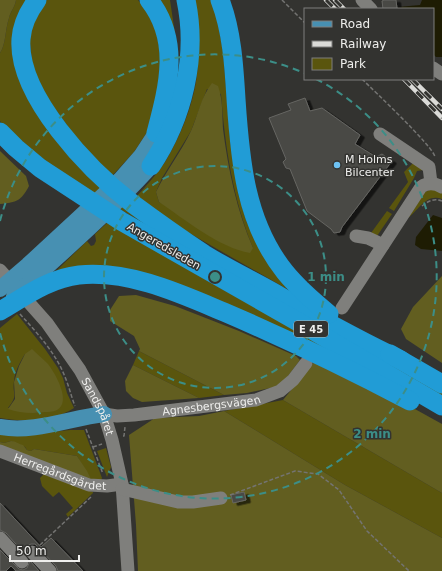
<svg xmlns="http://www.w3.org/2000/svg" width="442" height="571" font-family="'DejaVu Sans',sans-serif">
<defs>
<filter id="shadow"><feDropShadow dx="4.5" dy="2.5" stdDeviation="0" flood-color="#0009"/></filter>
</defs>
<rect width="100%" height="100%" fill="#333330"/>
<g fill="#5a550d" fill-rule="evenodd">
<path d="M 16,0 L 28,0 L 14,49 L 103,186 L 442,393 L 442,396 L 68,179 L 4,127 L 0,121 L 0,53 C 6,44 5,30 9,18 C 10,12 15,7 16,0 Z"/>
<polygon points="47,0 138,0 148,13 156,31 164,72 149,129 134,152 111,177 88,154 34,80 29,34 42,4"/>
<polygon points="157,0 170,0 175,34"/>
<path d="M 195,0 L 211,0 L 215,8 L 223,51 L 230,140 L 238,193 L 247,223 L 287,289 L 170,222 L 135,198 C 146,186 156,175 165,162 C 183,132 198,94 198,58 C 199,39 196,19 195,0 ZM 207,89 L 221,94 C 225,147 233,199 253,248 L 159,202 L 156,192 L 162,178 L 191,131 Z"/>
<polygon points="413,163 423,170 417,171 414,178 394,211 389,208 408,182 404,172"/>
<path d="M 432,189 L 442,192 L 442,199 C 426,193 418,211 408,218 L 425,192 Z"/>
<polygon points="387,211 392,214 377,236 371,233"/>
<polygon points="108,222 206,280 407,393 168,285 53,274 87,241 91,246 94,245 96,241 95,234"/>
<path d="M 17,314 L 45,349 L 58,368 L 63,378 L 67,393 L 74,408 C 52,422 24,422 0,418 L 0,328 ZM 25,354 L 37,413 L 8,408 C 19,394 12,396 14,381 C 15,371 20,362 25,354 Z"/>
<polygon points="139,351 224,395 199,398 133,365"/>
<polygon points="283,400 442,493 442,538 345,485 224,411"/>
<polygon points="70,430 84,430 102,478 101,480 92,481 77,456 34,449 31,451 27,450 25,447 11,441 4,443 0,442 0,434 23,435"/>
<polygon points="106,448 111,467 107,477 97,451"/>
<polygon points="44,474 93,492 93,493 68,517 66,514 73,508 59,492 53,497 42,486 40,478"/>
</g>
<g fill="#625e20">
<path d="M 0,0 L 16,0 C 15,7 10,12 9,18 C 5,30 6,44 0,53 Z"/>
<path d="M 212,83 L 218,86 C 223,100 222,114 223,129 C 228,169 237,211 253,248 L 250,253 C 220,248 184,219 159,202 L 156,192 C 166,171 181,152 191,131 C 198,115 201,97 212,83 Z"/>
<path d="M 0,151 L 26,176 L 29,186 C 21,201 17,202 0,204 Z"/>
<polygon points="442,276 442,363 406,339 401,329 413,307"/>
<polygon points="136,295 175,306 239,331 296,356 300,360 285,380 275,387 247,393 224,395 139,351 140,349 134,336 110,321 110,310 119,296"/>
<path d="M 32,349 C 37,354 43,359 48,364 C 55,373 72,402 57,410 C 53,412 48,412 45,412 C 33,414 19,413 8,409 L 15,399 L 14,382 L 19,366 L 25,354 Z"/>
<polygon points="319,356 442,424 442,493 283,400"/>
<polygon points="133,365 199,398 142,402 133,398 126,391 125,381"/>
<polygon points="224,411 345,485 442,538 442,571 138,571 136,525 129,435 155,418 199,416"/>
<path d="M 11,441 C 16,441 18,444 23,445 L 27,450 L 31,451 L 34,449 L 77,456 L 87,471 L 92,481 L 0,446 L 0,442 L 4,443 Z"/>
</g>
<g fill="#1e1c03">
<polygon points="422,0 442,0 442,57 436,57 433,54 433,9 398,9 398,7 420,5"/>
<polygon points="433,215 442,218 442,251 421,249 415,245 416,237"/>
</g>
<g fill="#484845" stroke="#666662" filter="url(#shadow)">
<polygon points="384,0 396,0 397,9 383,9 382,1"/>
<polygon points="305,98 310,111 322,108 360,135 355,144 376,157 382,154 392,161 342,227 340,232 334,233 331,229 307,211 290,169 286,168 283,162 286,159 269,118 291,110 288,104"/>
<polygon points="244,492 246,500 233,503 231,495"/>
<polygon points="0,503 41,547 51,538 83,571 58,571 56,566 35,544 31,544 27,546 24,553 6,533 0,530"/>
<polygon points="0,550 19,569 23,570 27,568 30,561 39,571 16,571 11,566 6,571 0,571"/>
</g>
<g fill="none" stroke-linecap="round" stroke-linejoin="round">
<g stroke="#747472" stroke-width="1.5" stroke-dasharray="4 2" stroke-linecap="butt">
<polyline points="282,0 305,23"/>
<path d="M 362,79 C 374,91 433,146 435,157"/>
<path d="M 422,206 C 428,201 434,198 442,201"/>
<path d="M 20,314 C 37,333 56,353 65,377 C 69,386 71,396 75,406"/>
<polyline points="86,429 103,474"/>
<polyline points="123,436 124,436 125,427"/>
<polyline points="93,447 102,444"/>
<polyline points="230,495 295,471 318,474 339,490 367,531 409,571"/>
<polyline points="40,545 91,497"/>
</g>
<g stroke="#7f7f7c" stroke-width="13">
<polyline points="362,0 371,9"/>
<polyline points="433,68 442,74"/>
<polyline points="380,134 429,167 431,183"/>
<polyline points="356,236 368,238 383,245"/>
<path id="s1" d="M 0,270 L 47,323 L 80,370 L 104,414 L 112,440 L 122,484 L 128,571"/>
<path d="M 342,308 L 421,187 C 428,182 435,183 442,187"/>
<path id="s2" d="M 104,414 L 117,416 L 134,415 L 256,400 L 280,391 L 293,380 L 306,363"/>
<path id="s3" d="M 0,451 L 89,485 L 107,486 L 122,484"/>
<polyline points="122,489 178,502 193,502 221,498"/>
<polyline points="0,538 22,562"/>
<polyline points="32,552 50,571"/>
</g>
<g stroke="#4790b2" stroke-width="16">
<polyline points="0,289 28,265 120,180 141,156 156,133"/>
<path d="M 14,296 C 61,254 108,213 151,166"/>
<path d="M 0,427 C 35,433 70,418 104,414"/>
</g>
<g stroke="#219cd6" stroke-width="19">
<path d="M 37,0 C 28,12 22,24 21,39 C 17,96 90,171 133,204 C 156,221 180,238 204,254 C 228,269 254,281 278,295 C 319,318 358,340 401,360"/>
<path d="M 149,0 C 181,41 168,87 156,133"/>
<path d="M 220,0 C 232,31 234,66 236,99 C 240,160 245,222 285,272 C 298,288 313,301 329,314"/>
<polyline points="0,132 16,148 40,168 121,221 307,327 442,406"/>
<path d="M 151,166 C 183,118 198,57 186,0"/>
<path d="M 0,311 C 24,297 50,278 79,275 C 129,270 179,293 224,312 C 287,339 349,369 410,401"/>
<polyline points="390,354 442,384"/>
</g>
<defs>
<g id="rail">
<polyline points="326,0 335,9"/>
<polyline points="335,0 344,9"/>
<polyline points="404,79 442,118"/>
<polyline points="412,79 442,109"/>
</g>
</defs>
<use href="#rail" stroke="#dadad7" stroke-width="4.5"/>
<use href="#rail" stroke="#333330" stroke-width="3" stroke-dasharray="9" stroke-linecap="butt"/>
</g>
<g fill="none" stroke="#3c8e87" stroke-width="2" stroke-dasharray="7 5">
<circle cx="215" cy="277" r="111"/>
<path d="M0 221A222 222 0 0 1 304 73M316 79A222 222 0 1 1 0 333"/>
</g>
<circle fill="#6dc2f3" stroke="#333330" stroke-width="1.5" cx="337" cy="165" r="4"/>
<g text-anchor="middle" stroke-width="3" stroke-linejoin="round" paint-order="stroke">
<rect fill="#333330" stroke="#b7b7b4" stroke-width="1" x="294" y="321" width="34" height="16" rx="3"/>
<g font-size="10" font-weight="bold" fill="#efefed">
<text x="311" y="333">E 45</text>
</g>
<g font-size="11" fill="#efefed" stroke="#333330" text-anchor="start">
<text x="345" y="163">M Holms<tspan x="345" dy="13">Bilcenter</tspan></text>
</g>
<g font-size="11" fill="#efefed" stroke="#333330">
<text transform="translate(164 246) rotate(30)" y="4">Angeredsleden</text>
<text dy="4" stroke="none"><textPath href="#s2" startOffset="108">Agnesbergsvägen</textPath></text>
<text dy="4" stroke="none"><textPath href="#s1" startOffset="169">Sandspåret</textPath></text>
<text dy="4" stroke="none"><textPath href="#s3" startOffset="64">Herregårdsgärdet</textPath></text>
</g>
</g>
<circle cx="215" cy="277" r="6" fill="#3c8e87" stroke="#333330" stroke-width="2"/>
<g font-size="12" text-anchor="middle" font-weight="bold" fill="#3c8e87" stroke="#333330" stroke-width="3" stroke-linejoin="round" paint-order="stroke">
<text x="326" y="281">1 min</text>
<text x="372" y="438">2 min</text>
</g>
<rect x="304" y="8" width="130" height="72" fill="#333330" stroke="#7e7e7c"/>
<rect x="312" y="21" width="20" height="6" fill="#4790b2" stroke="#7e7e7c"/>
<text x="340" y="28" font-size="12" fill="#efefed">Road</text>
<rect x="312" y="41" width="20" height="6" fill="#dadad7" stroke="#7e7e7c"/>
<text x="340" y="48" font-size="12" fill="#efefed">Railway</text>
<rect x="312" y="58" width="20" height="12" fill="#5a550d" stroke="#7e7e7c"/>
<text x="340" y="68" font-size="12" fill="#efefed">Park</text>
<path d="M10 555v6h69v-6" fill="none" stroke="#efefed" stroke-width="2"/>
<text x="16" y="555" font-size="12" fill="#efefed" stroke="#333330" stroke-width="3" paint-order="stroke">50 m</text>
</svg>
